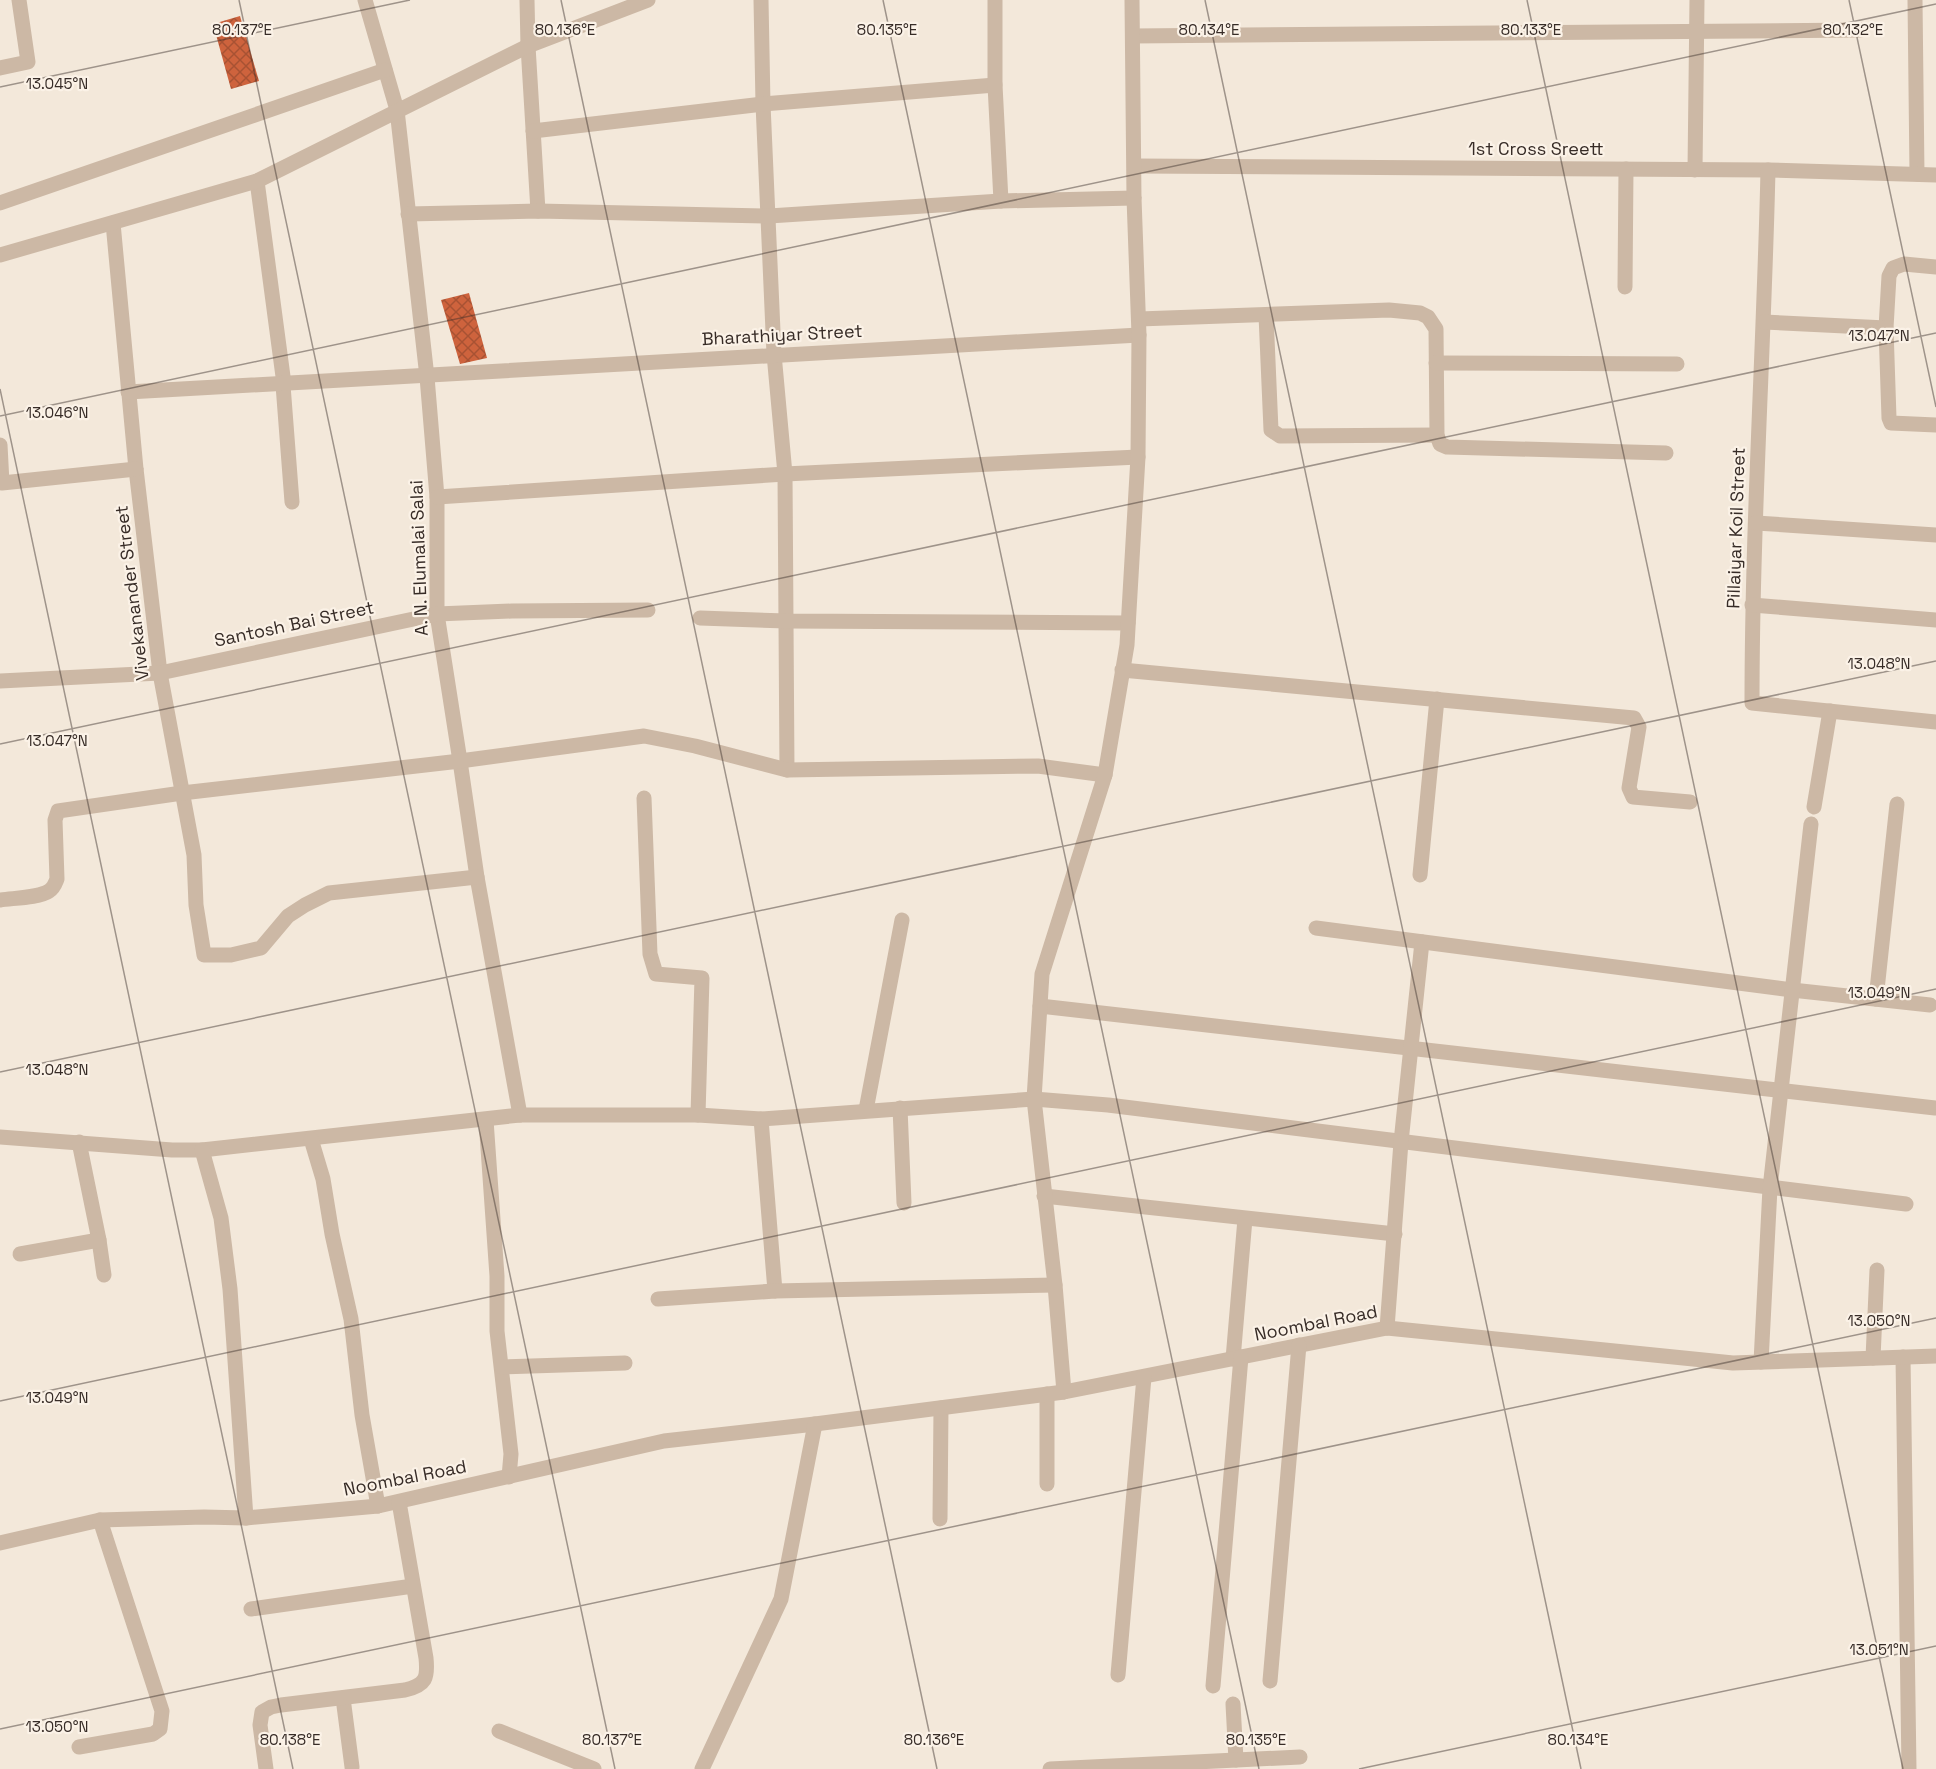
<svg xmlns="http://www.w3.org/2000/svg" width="1936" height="1769" font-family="'Space Grotesk',sans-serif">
<defs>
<pattern id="building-cross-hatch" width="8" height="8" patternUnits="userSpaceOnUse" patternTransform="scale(1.5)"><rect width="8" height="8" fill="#ce633d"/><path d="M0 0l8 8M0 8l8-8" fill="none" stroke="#a85233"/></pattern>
</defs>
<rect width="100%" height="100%" fill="#f3e8da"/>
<g fill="url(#building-cross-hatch)">
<polygon points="240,16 259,81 231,89 213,24"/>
<polygon points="469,293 487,358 460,364 441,300"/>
</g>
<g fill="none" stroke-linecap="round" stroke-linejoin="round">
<g stroke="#ccb8a5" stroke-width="15">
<polyline points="365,0 397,110 427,377 437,497 437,614 460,761 477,877 520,1115"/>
<polyline points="527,0 528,46 538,211"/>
<polyline points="761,0 763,104 774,354 785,474 787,770"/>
<polyline points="1915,0 1917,174"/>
<polyline points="1133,36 1861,30"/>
<polyline points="0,68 28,62 19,0"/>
<polyline points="533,131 763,104 995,85"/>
<polyline points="1135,166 1768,170 1936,175"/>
<polyline points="1695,170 1697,0"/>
<path d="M 1768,170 C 1764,347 1752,525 1752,703 L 1936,722"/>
<polyline points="257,181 284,384 283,385 292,502"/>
<polyline points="1001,201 1134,198"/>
<polyline points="0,203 385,70"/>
<polyline points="408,214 538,211 769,216 1001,201 995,85 995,0"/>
<polyline points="113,223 136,469 160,673 194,855 196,905 204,955 231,955 261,948 288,916 305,905 329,893 477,877"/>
<polyline points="0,255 257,181 528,46 648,0"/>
<polyline points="1936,267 1904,264 1893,268 1889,276 1886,328 1889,418 1891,423 1936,425"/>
<polyline points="1625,287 1626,169"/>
<polyline points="1266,315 1271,430 1280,436 1437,435"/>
<polyline points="1139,319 1389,310 1420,313 1428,317 1436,329 1437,435 1440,444 1447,447 1666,453"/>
<polyline points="1764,322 1886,328"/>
<polyline points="1436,363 1677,364"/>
<path d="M 128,392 C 466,375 802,353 1139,335"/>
<polyline points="0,445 2,483 136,469"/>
<polyline points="437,497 785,474 1138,457"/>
<polyline points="1756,523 1936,535"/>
<polyline points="1752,605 1936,620"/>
<polyline points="700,618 787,621 1128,623"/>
<polyline points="1122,670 1634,718 1639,727 1629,788 1633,797 1690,802"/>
<polyline points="0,681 160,673 437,614 512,611 648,610"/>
<polyline points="644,798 650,954 656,974 702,978 698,1115"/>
<polyline points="1814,807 1830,711"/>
<polyline points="1420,875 1437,699"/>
<path d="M 0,900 C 13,898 39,898 49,891 C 54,888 55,884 57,879 L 55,820 L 58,811 L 182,793 L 460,761 L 644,736 L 695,746 L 787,770 L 1038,766 L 1105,775"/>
<polyline points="1316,928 1792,990 1930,1005"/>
<polyline points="1876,999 1897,804"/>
<polyline points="1040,1006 1935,1108"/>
<polyline points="900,1108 904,1203"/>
<polyline points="866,1110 902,920"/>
<polyline points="761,1119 775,1291"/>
<polyline points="486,1120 497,1276 497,1331 511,1454 509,1477"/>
<polyline points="0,1137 172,1150 202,1150 520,1115 698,1115 761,1119 1034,1099 1108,1105 1906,1204"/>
<polyline points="311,1139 323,1179 332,1234 351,1319 362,1415 378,1506"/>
<polyline points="79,1142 99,1240 104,1275"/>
<polyline points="202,1150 221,1218 230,1289 246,1518"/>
<polyline points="1044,1196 1395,1234"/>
<polyline points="20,1254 99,1240"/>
<polyline points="658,1299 775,1291 1055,1285"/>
<polyline points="1387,1328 1401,1142 1422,942"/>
<polyline points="1903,1357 1909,1769"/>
<polyline points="1873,1358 1877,1270"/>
<polyline points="1233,1359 1245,1219"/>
<polyline points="1761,1362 1770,1188 1811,824"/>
<polyline points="502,1367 625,1363"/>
<polyline points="1064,1392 1055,1285 1034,1099 1042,974 1105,775 1127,645 1138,457 1139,335 1134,198 1132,0"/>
<polyline points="1047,1484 1047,1394"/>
<polyline points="940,1519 941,1408"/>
<polyline points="0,1543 100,1520 204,1517 246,1518 378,1506 664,1441 815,1424 1064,1392 1387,1328 1733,1363 1936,1356"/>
<polyline points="251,1609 413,1586"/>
<polyline points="1118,1675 1144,1377"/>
<polyline points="1270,1681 1299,1345"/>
<polyline points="1213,1686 1241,1357"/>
<polyline points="343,1698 352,1767"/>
<polyline points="1233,1704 1236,1760"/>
<polyline points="499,1731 594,1769"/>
<polyline points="79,1747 153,1734 160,1729 162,1711 100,1520"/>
<path d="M 266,1769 L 260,1725 L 262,1712 L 271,1707 L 281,1705 L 405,1690 C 426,1685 428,1678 426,1658 L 399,1502"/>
<polyline points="702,1769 781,1599 815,1424"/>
<polyline points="1050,1769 1300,1757"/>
</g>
</g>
<path fill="none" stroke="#372c27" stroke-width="1.5" stroke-opacity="0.45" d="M 239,0 L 615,1769M 561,0 L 937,1769M 883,0 L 1259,1769M 1205,0 L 1581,1769M 1527,0 L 1903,1769M 1849,0 L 1936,407M 0,87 L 410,0M 0,389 L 293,1769M 0,416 L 1936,4M 0,744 L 1936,333M 0,1072 L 1936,661M 0,1401 L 1936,989M 0,1729 L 1936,1318M 1359,1769 L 1936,1646"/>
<g text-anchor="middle" stroke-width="4.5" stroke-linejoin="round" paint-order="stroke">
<g font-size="18" fill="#372c27" stroke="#fbf2e7">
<text x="1536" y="155">1st Cross Sreett</text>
<text transform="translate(782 335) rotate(-3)" y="6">Bharathiyar Street</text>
<text transform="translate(1736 528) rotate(-88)" y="6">Pillaiyar Koil Street</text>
<text transform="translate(419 558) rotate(-92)" y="6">A. N. Elumalai Salai</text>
<text transform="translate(132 593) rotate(-97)" y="6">Vivekanander Street</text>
<text transform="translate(294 624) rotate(-12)" y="6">Santosh Bai Street</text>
<text transform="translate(1316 1323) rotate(-11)" y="6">Noombal Road</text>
<text transform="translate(405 1478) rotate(-11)" y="6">Noombal Road</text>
</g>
</g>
<g font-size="15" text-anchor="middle" fill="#372c27" stroke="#fbf2e7" stroke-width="4.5" stroke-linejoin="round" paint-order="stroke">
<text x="242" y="35">80.137°E</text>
<text x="565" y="35">80.136°E</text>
<text x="887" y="35">80.135°E</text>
<text x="1209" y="35">80.134°E</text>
<text x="1531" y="35">80.133°E</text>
<text x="1853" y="35">80.132°E</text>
<text x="57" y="89">13.045°N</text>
<text x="1879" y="341">13.047°N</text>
<text x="57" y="418">13.046°N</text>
<text x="1879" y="669">13.048°N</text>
<text x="57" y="746">13.047°N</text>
<text x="1879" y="998">13.049°N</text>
<text x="57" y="1075">13.048°N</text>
<text x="1879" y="1326">13.050°N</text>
<text x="57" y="1403">13.049°N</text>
<text x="1879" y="1655">13.051°N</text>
<text x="57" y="1732">13.050°N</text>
<text x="290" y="1745">80.138°E</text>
<text x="612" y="1745">80.137°E</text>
<text x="934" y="1745">80.136°E</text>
<text x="1256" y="1745">80.135°E</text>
<text x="1578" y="1745">80.134°E</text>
</g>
</svg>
